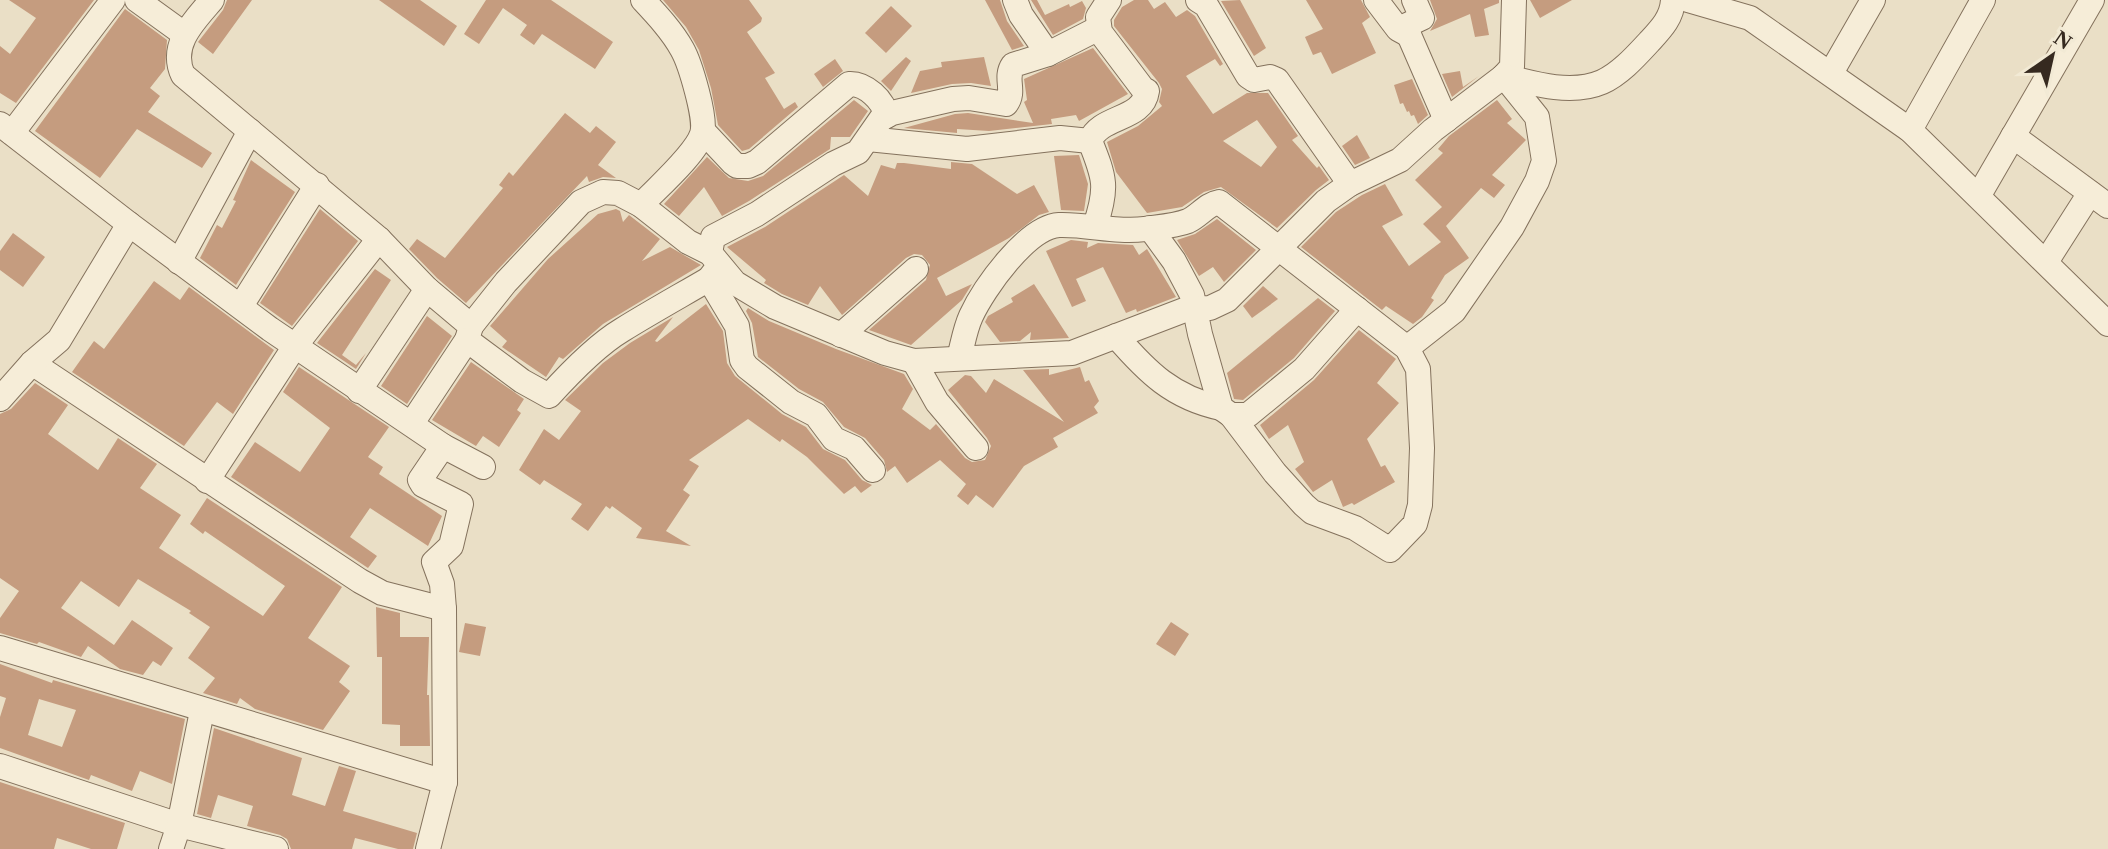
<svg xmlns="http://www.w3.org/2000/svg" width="2108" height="849" font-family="Georgia,serif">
<rect width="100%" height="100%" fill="#eadfc6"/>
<g fill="#c59c7f" fill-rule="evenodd">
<polygon points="9,0 94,0 16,103 0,93 0,46 10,54 36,18"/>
<polygon points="227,0 252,0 213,54 198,42 223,10"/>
<polygon points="379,0 420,0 457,26 444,46"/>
<polygon points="486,0 551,0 613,42 595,69 542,34 534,45 520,35 527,25 503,8 479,44 464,34"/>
<polygon points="663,0 749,0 762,18 761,22 747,32 775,73 765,78 784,109 795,102 798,107 749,149 742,151 718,125 711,88 699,50 686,27"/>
<polygon points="985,0 1000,0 1007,21 1024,46 1012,50"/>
<polygon points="1031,0 1037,0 1045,15 1069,4 1070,7 1082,1 1086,8 1083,19 1053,35"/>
<path d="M 1134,0 L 1148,0 L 1154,9 L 1165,2 L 1176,17 L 1187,10 L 1195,16 L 1223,64 L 1220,66 L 1215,59 L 1186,76 L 1213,114 L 1247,93 L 1268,93 L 1298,136 L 1292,140 L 1317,168 L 1319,166 L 1329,180 L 1316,190 L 1277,228 L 1221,187 L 1204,192 L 1182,207 L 1147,213 L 1116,172 L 1107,142 L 1138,126 L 1162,106 L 1159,102 L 1162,89 L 1159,83 L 1114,26 L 1114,20 L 1122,7 ZM 1257,120 L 1277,147 L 1261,167 L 1223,141 Z"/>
<polygon points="1240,0 1266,48 1254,56 1221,1"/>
<polygon points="1306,0 1361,0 1370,17 1362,23 1376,53 1332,74 1321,52 1313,55 1305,37 1323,29"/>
<polygon points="1430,0 1499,0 1499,3 1484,9 1489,35 1475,37 1470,14 1430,31 1437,19"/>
<polygon points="1530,0 1572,0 1540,18"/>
<polygon points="891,6 912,26 886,53 865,33"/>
<polygon points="125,9 167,40 165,69 150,88 160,96 148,112 212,153 202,168 137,129 100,178 35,131"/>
<polygon points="1093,48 1128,94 1079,121 1076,115 1051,119 1052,124 989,131 957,129 957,133 904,128 955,114 968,113 1033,123 1024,102 1027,100 1024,79"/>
<polygon points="906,57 911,61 891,91 881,81"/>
<polygon points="984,57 991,86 971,83 952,84 911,93 920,71 942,67 941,62"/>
<polygon points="835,59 843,71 823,87 814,74"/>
<polygon points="1460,71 1463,87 1479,76 1452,97 1442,74"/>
<polygon points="1412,79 1428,115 1418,124 1414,115 1411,116 1409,111 1407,112 1403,103 1400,104 1394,85"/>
<polygon points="854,100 868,111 850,137 831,137 830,149 749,201 722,216 704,187 679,216 664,204 707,157 729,178 748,181 763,176"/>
<polygon points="1497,100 1512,119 1507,123 1526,140 1492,175 1505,185 1494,198 1481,188 1446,226 1469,258 1445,275 1431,298 1434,300 1422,317 1413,324 1386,306 1382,310 1301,247 1336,212 1362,195 1385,184 1403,215 1382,226 1409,266 1441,242 1423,224 1442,207 1415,180 1443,153 1438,149 1449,136"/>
<polygon points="565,113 590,133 596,126 616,142 598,165 616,178 603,177 589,182 587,176 466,303 437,278 409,249 417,239 445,258 503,188 499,185 509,172 513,176"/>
<polygon points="1357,135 1370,158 1355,165 1342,146"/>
<polygon points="1079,155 1088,184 1084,211 1061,210 1054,156"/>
<polygon points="251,160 295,192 236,285 200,258 217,225 222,228 236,201 233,200"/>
<polygon points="951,162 972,164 1017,194 1034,185 1049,212 1039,215 1009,238 937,278 946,296 972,284 962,300 911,345 869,330 926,280 930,265 922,255 914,254 906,258 842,315 820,286 808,305 782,294 764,283 766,280 727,247 765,227 844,175 868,196 881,165 895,169 897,163 904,163 951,169"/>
<polygon points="320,209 358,241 292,326 260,303"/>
<polygon points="616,209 620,211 623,222 629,215 660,239 642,261 670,247 701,265 603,324 563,359 559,357 546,377 502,347 507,341 490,326 548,259 598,214"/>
<polygon points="1217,219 1256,250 1224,282 1213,267 1199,276 1177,240 1195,234"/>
<polygon points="13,233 45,257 23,287 0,270 0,251"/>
<polygon points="1071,240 1088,242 1087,248 1098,243 1133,245 1139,255 1147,249 1176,297 1137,312 1136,309 1126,313 1103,267 1076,279 1086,301 1072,307 1046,251"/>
<polygon points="375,269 391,280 342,355 356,365 366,353 356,369 317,343"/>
<polygon points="154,281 180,300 189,287 274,350 233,414 217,402 184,446 72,372 94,341 104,349"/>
<polygon points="1034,284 1069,338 1030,340 1031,332 1020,341 1000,342 985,322 988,316 1013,302 1011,298"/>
<polygon points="1263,286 1278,299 1252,318 1243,306"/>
<polygon points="1318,298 1335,311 1294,358 1243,400 1234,399 1227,373"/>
<polygon points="706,304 723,331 727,363 735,376 782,414 806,427 823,449 845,460 862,480 872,485 861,493 855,486 844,494 807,457 782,439 780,442 748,419 689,460 699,466 683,490 690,495 666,531 691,546 636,538 642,528 612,506 610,509 606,506 588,531 571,519 582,504 544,480 540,485 519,470 544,429 559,440 581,411 565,400 603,363 630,343 673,317 655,341 657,342"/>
<polygon points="748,308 769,321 836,349 904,374 913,389 902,409 930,430 936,424 965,458 972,462 985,460 991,446 987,438 948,390 965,375 971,376 986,393 994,379 1064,422 1023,370 1049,369 1049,375 1080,367 1085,382 1089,380 1099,401 1094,407 1098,413 1053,438 1058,447 1024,466 993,508 976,495 968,505 957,496 966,484 940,460 907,483 895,466 887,472 884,460 865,438 844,427 823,402 799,389 758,357 752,323 746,311"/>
<polygon points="427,316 452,336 407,404 381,386"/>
<polygon points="1359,330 1396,359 1377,383 1399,403 1367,439 1381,467 1385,465 1395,482 1354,505 1352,503 1343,507 1332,480 1313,492 1295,469 1304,462 1288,425 1269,439 1260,425 1314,380"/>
<polygon points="471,362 524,399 517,410 521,413 499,447 483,436 476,446 432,420"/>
<polygon points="299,367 389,427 368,457 383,467 379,474 442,516 428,546 370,508 350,537 377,556 368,568 231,477 255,442 300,472 330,428 283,392"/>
<polygon points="35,383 68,405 48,434 98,470 118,438 157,464 140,488 181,515 159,548 263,616 285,586 205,531 203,534 190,524 207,498 342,587 308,638 350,666 339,682 350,691 323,730 255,709 240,698 237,704 203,693 215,678 188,658 210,627 189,613 191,611 138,579 119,607 81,581 61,608 114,645 132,620 173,648 161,666 153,661 143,675 120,669 88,646 81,657 39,642 37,644 0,633 0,618 19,591 0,578 0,414 11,409"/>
<polygon points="376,607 400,613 400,637 429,637 427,695 429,695 430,746 400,746 400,725 382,724 382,657 377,657"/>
<polygon points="1171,622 1189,634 1175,656 1156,644"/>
<polygon points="465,623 486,627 480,656 459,652"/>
<path d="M 0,664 L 52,683 L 53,680 L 185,719 L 172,784 L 140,771 L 132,791 L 91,775 L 89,780 L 0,748 L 0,717 L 6,698 L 0,696 ZM 39,699 L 76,710 L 62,747 L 28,735 Z"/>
<polygon points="214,728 302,758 292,795 325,806 339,766 356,771 343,811 417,833 413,849 398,849 355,838 352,849 291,849 287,839 280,835 247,826 253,806 218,795 211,818 197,814"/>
<polygon points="0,782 125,823 117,849 91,849 57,838 54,849 0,849"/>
</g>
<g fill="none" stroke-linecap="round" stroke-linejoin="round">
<defs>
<g id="minor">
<polyline points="137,0 184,34"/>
<path d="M 212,0 C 194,21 169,45 183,75 L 379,239 L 427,289 L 471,326 L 467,340 L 522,381 L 549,396 C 568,375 597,345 622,330 C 651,312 680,296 709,279 L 719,266"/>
<polyline points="1015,0 1021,15 1048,54"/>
<polyline points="1198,0 1206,5 1248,76 1254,80 1270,77 1277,80 1350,184 1400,160 1433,130 1504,76 1512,67 1514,0"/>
<polyline points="1376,0 1398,29 1409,35"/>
<polyline points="1414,0 1422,18 1407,25 1409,35 1446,120"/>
<polyline points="1688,0 1750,18 1910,130 2108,324"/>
<polyline points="1831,73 1873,0"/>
<path d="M 1504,76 C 1534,84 1572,95 1602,82 C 1620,74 1636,56 1649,42 C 1661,29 1672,18 1673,0"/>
<polyline points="0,124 129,224 270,329 443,446 483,467"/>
<polyline points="1910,130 1983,0"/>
<path d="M 703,131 L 733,163 L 737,166 L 748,166 L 757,162 L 849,84 C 865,83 884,100 886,116"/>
<polyline points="12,133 113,0"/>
<polyline points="2013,136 2108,206"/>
<polyline points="868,139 967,149 1060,138 1090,141"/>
<polyline points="1979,195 2092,0"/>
<path d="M 641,205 C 656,189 696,154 702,134 C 707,119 690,63 682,49 C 672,31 657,15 643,0"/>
<path d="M 1095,226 C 1108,188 1105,178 1090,141 C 1100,115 1143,121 1147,91 L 1143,89 L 1100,32 L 1098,17 L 1109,0"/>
<polyline points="1150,228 1174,261 1192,295 1200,334 1221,408 1231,415 1248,415 1304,369 1357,309"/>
<path d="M 710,253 L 713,237 L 757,214 L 833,164 L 858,152 L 881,119 L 892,113 L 953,99 L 969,98 L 1006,104 C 1016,91 1004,78 1013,65 L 1048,54 L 1099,28"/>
<polyline points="179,262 250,131"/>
<polyline points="2046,262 2090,193"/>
<polyline points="709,279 737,326 742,360 747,367 791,402 816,415 834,439 854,448 873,470"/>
<polyline points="241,306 317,185"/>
<polyline points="471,326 506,282 581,202 603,192 618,193 641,205 688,242 710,253 735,283 775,307 885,353 914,361 1072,353 1187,309 1210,308 1227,300 1326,201 1350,184"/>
<polyline points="841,335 916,269"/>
<path d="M 1116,336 C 1147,372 1173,398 1221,408"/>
<polyline points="1407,348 1454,311 1512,227 1537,181 1544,161 1537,117 1504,76"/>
<path d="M 959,358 C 963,343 965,329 971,316 C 984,288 1027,227 1059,225 C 1088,224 1116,233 1145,229 C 1159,227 1175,226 1188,221 C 1199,216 1207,204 1219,202 L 1407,348 L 1418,369 L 1422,448 L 1420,505 L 1415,524 L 1390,550 L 1355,528 L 1312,512 L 1304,505 L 1275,473 L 1231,415"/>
<polyline points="914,361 937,402 976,448"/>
<polyline points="32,363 360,581 382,593 444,609"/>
<polyline points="359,391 427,289"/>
<polyline points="0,399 32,363 59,340 129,224"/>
<polyline points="412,423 467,340"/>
<polyline points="207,481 295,346 379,239"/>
<polyline points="0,648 445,782"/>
<polyline points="0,766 179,825 276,849"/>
<polyline points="171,849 179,825 202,711"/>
<polyline points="428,849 445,782 444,609 442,584 434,562 451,546 461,504 423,485 420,480 443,446"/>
</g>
</defs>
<use href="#minor" stroke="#84725d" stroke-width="26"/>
<use href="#minor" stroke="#f6edd8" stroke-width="24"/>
</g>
<g transform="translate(2052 56) rotate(34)" stroke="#f2ead5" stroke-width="6" paint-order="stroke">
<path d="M0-6L14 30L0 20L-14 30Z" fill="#362a20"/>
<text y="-12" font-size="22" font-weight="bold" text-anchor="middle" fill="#362a20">N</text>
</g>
</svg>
